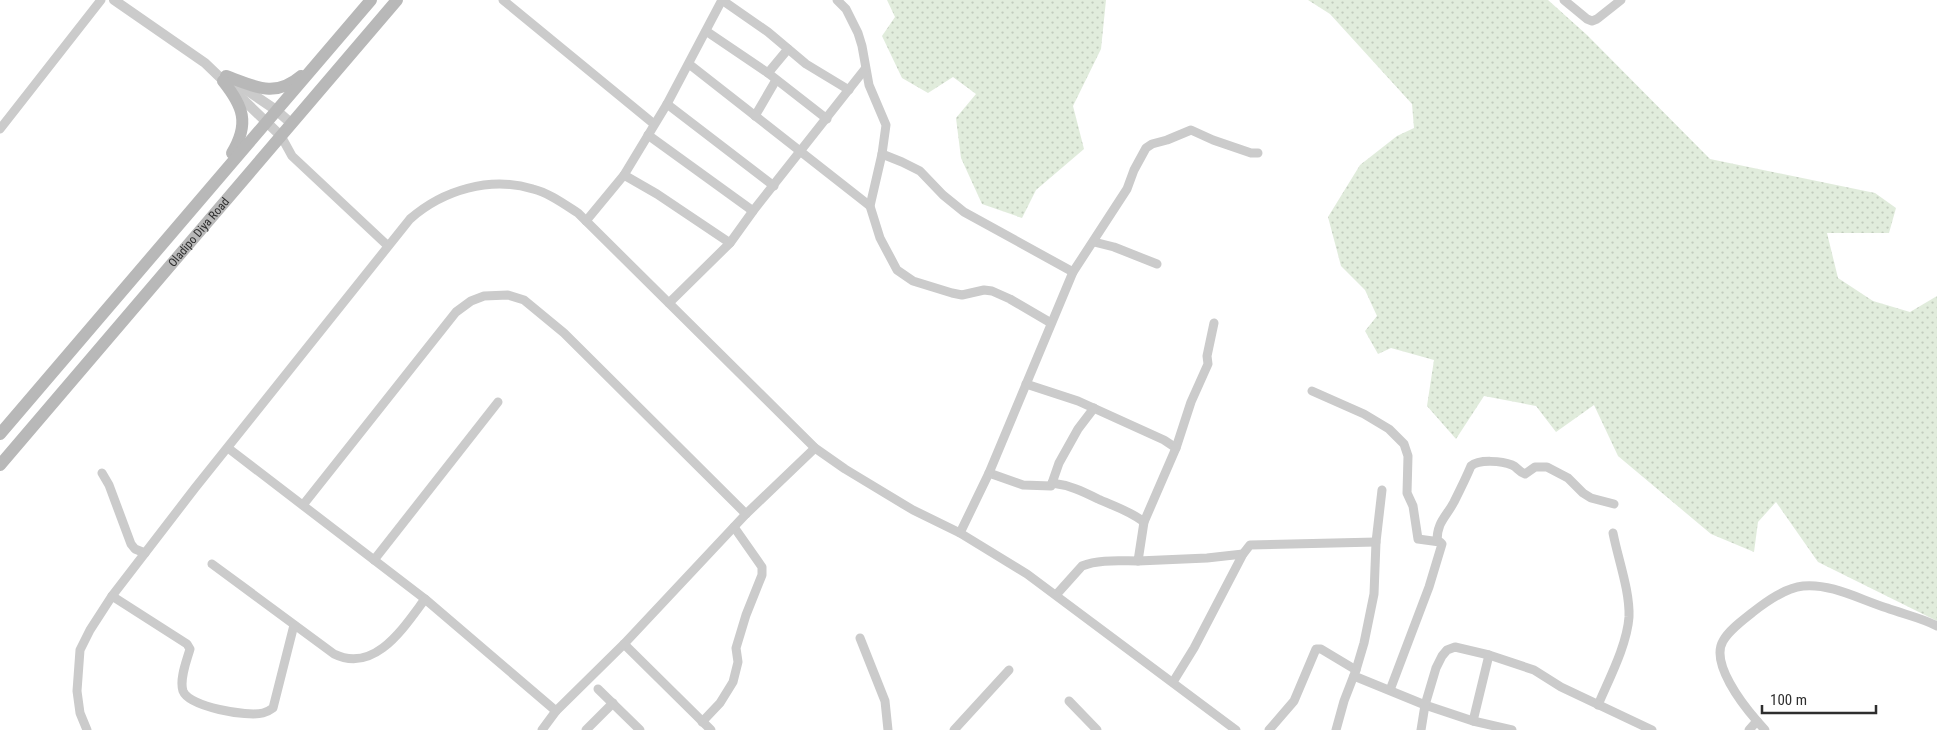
<svg xmlns="http://www.w3.org/2000/svg" width="1937" height="730" font-family="'Roboto Condensed',sans-serif">
<defs>
<pattern id="grass-dots" width="8" height="8" patternUnits="userSpaceOnUse" patternTransform="scale(1.25)"><rect width="8" height="8" fill="#e1ecdc"/><path d="M2 2h.1M6 6h.1" fill="none" stroke="#c1cbbd" stroke-width="1.8" stroke-linecap="round"/></pattern>
</defs>
<rect width="100%" height="100%" fill="#fff"/>
<g fill="url(#grass-dots)">
<polygon points="887,0 1106,0 1101,49 1073,106 1084,149 1036,190 1022,218 982,204 961,158 956,118 976,94 953,77 928,93 902,78 882,36 895,17"/>
<polygon points="1308,0 1548,0 1587,35 1710,159 1875,193 1896,208 1889,233 1827,233 1838,278 1873,301 1910,312 1937,296 1937,621 1818,562 1776,502 1758,522 1754,552 1711,534 1618,456 1594,405 1556,432 1536,406 1484,396 1456,439 1427,406 1434,360 1391,348 1378,354 1365,331 1377,316 1365,290 1341,266 1328,217 1360,165 1397,136 1414,128 1412,104 1330,14"/>
</g>
<g fill="none" stroke-linecap="round" stroke-linejoin="round">
<g stroke="#cbcbcb" stroke-width="9">
<polyline points="503,0 654,124"/>
<polyline points="722,0 768,32 806,64 849,90"/>
<polyline points="837,0 846,9 858,33 862,46 869,85 886,125 882,154 870,206 880,238 897,270 913,281 952,293 962,295 984,290 992,291 1010,299 1051,323"/>
<polyline points="1564,0 1587,19 1592,21 1597,19 1621,0"/>
<polyline points="706,31 768,73 827,119"/>
<polyline points="689,64 870,206"/>
<polyline points="768,73 788,49"/>
<polyline points="667,104 774,186"/>
<polyline points="755,116 776,80"/>
<polyline points="0,129 101,0"/>
<polyline points="648,135 753,211"/>
<polyline points="281,136 292,156 388,246"/>
<polyline points="882,154 902,162 920,171 943,195 964,212 1073,272"/>
<polyline points="624,175 657,194 730,243"/>
<polyline points="586,221 624,175 667,104 722,0"/>
<polyline points="1094,242 1114,247 1157,264"/>
<polyline points="669,303 730,243 753,211 865,69"/>
<polyline points="1026,384 1078,401 1164,440 1176,448"/>
<polyline points="1312,391 1364,414 1389,429 1404,444 1408,456 1407,493 1413,506 1418,539 1440,542 1442,544 1429,587 1390,690"/>
<polyline points="228,448 425,599 556,711"/>
<polyline points="102,473 109,485 131,544 135,549 145,553"/>
<polyline points="989,473 1023,485 1051,486 1059,463 1078,429 1094,408"/>
<path d="M 1052,483 C 1069,485 1082,491 1098,499 C 1114,506 1130,511 1144,522"/>
<polyline points="303,505 456,312 471,301 484,296 508,295 524,300 564,333 746,514"/>
<polyline points="960,533 989,473 1073,272 1127,189 1134,170 1146,148 1152,144 1167,140 1191,130 1213,140 1251,153 1258,153"/>
<path d="M 1437,541 C 1437,522 1446,517 1454,502 C 1460,490 1466,478 1471,466 C 1479,459 1502,461 1512,465 C 1517,467 1519,472 1525,474 L 1535,467 L 1547,467 L 1568,478 L 1583,493 L 1591,498 L 1614,504"/>
<polyline points="374,560 498,402"/>
<polyline points="1138,561 1207,558 1243,554"/>
<path d="M 212,564 L 334,654 C 375,674 404,627 425,599"/>
<path d="M 1056,595 L 1082,566 C 1099,559 1120,561 1138,561 L 1144,522 L 1176,448 L 1191,402 L 1208,364 L 1207,356 L 1214,323"/>
<path d="M 112,596 L 187,644 L 190,649 C 187,660 179,679 183,691 C 189,707 247,717 263,713 C 267,712 269,711 273,708 L 294,625"/>
<polyline points="860,638 885,701 888,730"/>
<polyline points="624,644 711,730"/>
<polyline points="1354,676 1425,705 1473,721 1512,730"/>
<polyline points="1173,682 1194,648 1243,554 1250,545 1376,542"/>
<polyline points="598,689 640,730"/>
<polyline points="1069,701 1097,730"/>
<path d="M 1598,705 C 1609,679 1627,645 1629,617 C 1630,591 1618,559 1613,533"/>
<polyline points="1473,721 1489,655"/>
<polyline points="1757,721 1765,730"/>
<polyline points="702,722 720,703 733,682 738,662 736,648 746,615 762,575 762,567 734,527"/>
<path d="M 87,730 L 80,713 L 77,691 L 80,650 L 90,630 L 112,596 L 195,488 L 410,219 C 443,190 490,176 533,189 C 549,193 564,204 578,213 L 815,448 L 845,469 L 913,510 L 960,533 L 1027,574 L 1236,730"/>
<polyline points="542,730 556,711 624,644 746,514 815,448"/>
<polyline points="586,730 613,703"/>
<polyline points="954,730 1009,670"/>
<polyline points="1269,730 1294,701 1316,649 1321,649 1356,670"/>
<polyline points="1336,730 1344,701 1356,670 1364,643 1374,594 1376,542 1382,490"/>
<polyline points="1421,730 1425,705 1436,668 1442,656 1447,650 1455,647 1489,655 1534,670 1561,687 1652,730"/>
<path d="M 1749,730 L 1757,721 C 1743,705 1710,663 1723,641 C 1729,630 1743,620 1753,612 C 1767,601 1785,588 1803,586 C 1831,583 1861,600 1887,608 C 1903,614 1922,618 1937,626"/>
</g>
<g stroke="#cbcbcb" stroke-width="10">
<polyline points="114,0 205,63 281,136"/>
<polyline points="236,83 276,110 292,124"/>
</g>
<g stroke="#b8b8b8" stroke-width="12">
<path d="M 226,76 C 254,86 274,99 301,76"/>
<path d="M 223,81 C 243,106 250,123 232,153"/>
<polyline points="0,434 371,0"/>
<path id="s1" d="M 0,465 L 397,0"/>
</g>
</g>
<g text-anchor="middle" stroke-width="5" stroke-linejoin="round" paint-order="stroke">
<g font-size="12" fill="#2e2e2e" stroke="#fff">
<text dy="4" stroke="none"><textPath href="#s1" startOffset="306">Oladipo Diya Road</textPath></text>
</g>
</g>
<path d="M1762 705v8h114v-8" fill="none" stroke="#2e2e2e" stroke-width="2.5"/>
<text x="1770" y="705" font-size="15" fill="#2e2e2e" stroke="#ffffff" stroke-width="4" paint-order="stroke">100 m</text>
</svg>
